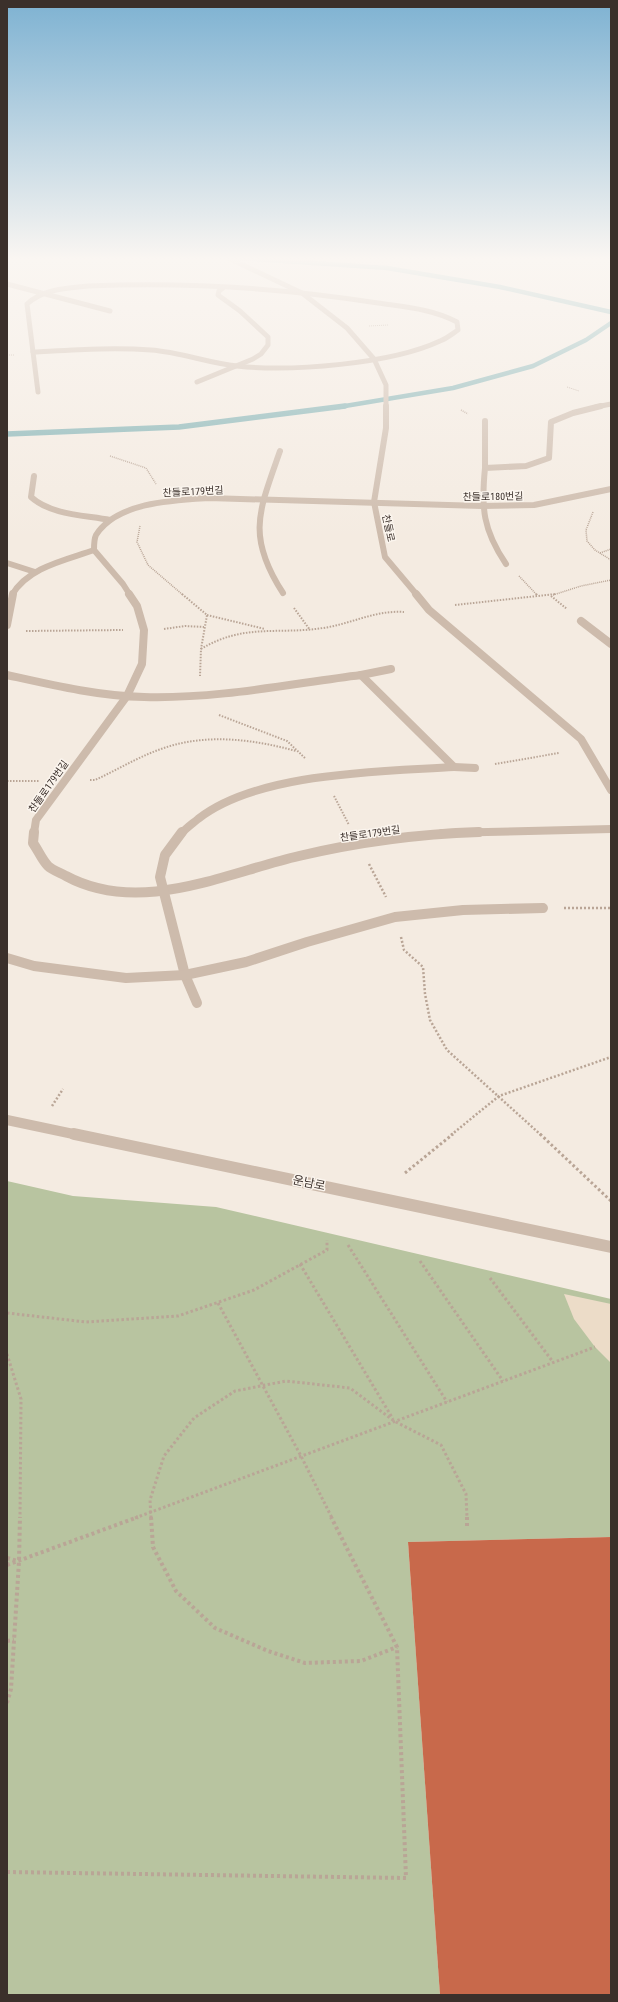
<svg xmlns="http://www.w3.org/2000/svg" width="618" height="2002" font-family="'Roboto Condensed','Noto Sans KR',sans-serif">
<rect width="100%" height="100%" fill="#f4ebe1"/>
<polygon fill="#b8c4a0" points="7,1181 73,1196 216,1207 611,1299 611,1537 408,1542 440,1995 7,1995"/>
<polygon fill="#ecdcc8" points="564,1294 611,1304 611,1363 595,1347 574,1319"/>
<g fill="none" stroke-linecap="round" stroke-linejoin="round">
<g stroke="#7fb0b2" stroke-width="4.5">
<polyline points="239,258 387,268 500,287 611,312"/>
<polyline points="339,407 453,388 533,366 586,340 611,323"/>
</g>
<polyline stroke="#7fb0b2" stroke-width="5.5" points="7,434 179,427 345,406"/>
</g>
<polygon fill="#c8694b" points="611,1537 611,1995 440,1995 408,1542"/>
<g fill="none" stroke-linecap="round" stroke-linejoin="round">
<g stroke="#b9a596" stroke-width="1" stroke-dasharray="1 1" stroke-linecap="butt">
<polyline points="369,326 388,325"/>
<polyline points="7,355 14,355"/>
<polyline points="567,387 579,391"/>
</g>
<g stroke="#b9a596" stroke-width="1.5" stroke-dasharray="1 1" stroke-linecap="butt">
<polyline points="461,410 468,414"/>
<polyline points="110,456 146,468 156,484"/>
<polyline points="593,512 586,530 587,541 595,550 611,560"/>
<polyline points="140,526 137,542 148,565 183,595"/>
<polyline points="600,553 611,549"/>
<polyline points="519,576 537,595"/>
<polyline points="553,595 581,586 611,580"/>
</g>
<g stroke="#b9a596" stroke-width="2" stroke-dasharray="1.5 1.5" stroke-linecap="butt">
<polyline points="182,594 207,615 201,649 200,676"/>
<polyline points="536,594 538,596"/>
<polyline points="551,596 567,609"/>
<polyline points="455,605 556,594"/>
<polyline points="294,608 310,630"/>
<polyline points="207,615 265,629"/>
<polyline points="164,629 185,626 204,627"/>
<polyline points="26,631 123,630"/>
<path d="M 201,649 C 244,623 278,635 323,628 C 351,624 375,610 404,612"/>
<polyline points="219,715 287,741 306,759"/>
<polyline points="495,764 559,753"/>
<path d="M 90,780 L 95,780 C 117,770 138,757 161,749 C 205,733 252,739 296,751"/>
<polyline points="7,781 40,781"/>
<polyline points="334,796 349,825"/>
</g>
<g stroke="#b9a596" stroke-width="2.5" stroke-dasharray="2 2" stroke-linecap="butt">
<polyline points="369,864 386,897"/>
<polyline points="564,908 611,908"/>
<polyline points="401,937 404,950 423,967 425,994 430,1020 447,1050 541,1135"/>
<polyline points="52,1106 63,1089"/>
<polyline points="451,1135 499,1096 611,1057"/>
</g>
<g stroke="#b9a596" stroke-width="3" stroke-dasharray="2.5 2.5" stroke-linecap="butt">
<polyline points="540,1134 611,1201"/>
<polyline points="405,1173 453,1134"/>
<polyline points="348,1245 447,1402"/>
<polyline points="420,1261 503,1381"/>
<polyline points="300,1264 393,1419"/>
<polyline points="490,1278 553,1362"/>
<polyline points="218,1303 301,1456 332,1518"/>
<polyline points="7,1313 86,1322 178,1316 254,1290 327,1250 327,1240"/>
<polyline points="7,1354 21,1399 20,1518"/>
<polyline points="135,1518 595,1347"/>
<polyline points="151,1518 150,1500 164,1456 194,1418 235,1391 286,1381 350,1388 394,1421 441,1445 466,1494 467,1518"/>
</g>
<g stroke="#b9a596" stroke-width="4" stroke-dasharray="3 3" stroke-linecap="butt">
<polyline points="151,1517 153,1547 176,1591 215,1628 268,1651 305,1663 361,1661 397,1647"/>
<polyline points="467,1517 467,1527"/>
<polyline points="7,1558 18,1561"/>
<polyline points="7,1565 138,1517"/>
<polyline points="7,1641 14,1640"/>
<polyline points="7,1703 11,1689 19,1561 20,1517"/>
<polyline points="7,1872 406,1878 397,1647 331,1517"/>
</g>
<g stroke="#cdbbac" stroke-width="5">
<polyline points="228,258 302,293 347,328 374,359 386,385 386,407"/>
<polyline points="7,284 110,311"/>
<path d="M 88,286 C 184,282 283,288 378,303 C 405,307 433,309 457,322 L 458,330 C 452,334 446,339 440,341 C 391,364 291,372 237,366 C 208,363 180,352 151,350 C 112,347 72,350 33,352 L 27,304 C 43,289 67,288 88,286 Z"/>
<polyline points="33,352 38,392"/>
<polyline points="197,382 253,359 261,354 268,345 268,337 240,311 218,295 219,291 223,288"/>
<polyline points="596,407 611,404"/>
</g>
<g stroke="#cdbbac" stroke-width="6">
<polyline points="386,406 386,428 374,502 385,557 417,595"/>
<polyline points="485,421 485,468"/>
<path d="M 280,451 C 259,511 246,536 283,593"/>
<path d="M 34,476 L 31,497 C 51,515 84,515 110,520"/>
<polyline points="7,563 35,572"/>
<path d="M 506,564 C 483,530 481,508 485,468 L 526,466 L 549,458 L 551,422 L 573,413 L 601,406"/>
<path d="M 12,595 C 28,567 66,560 94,550"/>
<path d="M 130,595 L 123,584 L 94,550 C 94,546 94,539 96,535 C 117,502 174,500 209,498 L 482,506 L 534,505 L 611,489"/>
</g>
<g stroke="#cdbbac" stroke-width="8">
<polyline points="416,594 429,610 581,739 611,790"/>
<polyline points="581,621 611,644"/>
<polyline points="7,625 13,594"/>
<path d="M 7,675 C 52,685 98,696 144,697 C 217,699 289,684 361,675 L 454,767 C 379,772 258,772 198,819 C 192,824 186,828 182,833"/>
<polyline points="361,675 391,669"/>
<polyline points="454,767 475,768"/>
<polyline points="34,833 36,820 127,696 142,664 144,630 137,606 129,594"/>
<polyline points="442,833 611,829"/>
</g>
<g stroke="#cdbbac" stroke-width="10">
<path d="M 34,832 L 33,843 C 38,850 42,860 48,866 C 52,870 61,873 66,876 C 140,916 225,873 299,856 C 358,842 418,834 479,832"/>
<polyline points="182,832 165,855 160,877 185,975 197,1003"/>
<polyline points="7,958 34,966 126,978 185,975 246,962 307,942 395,917 463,910 543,908"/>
</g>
<polyline stroke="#cdbbac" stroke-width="10" points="7,1120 78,1135"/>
<polyline stroke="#cdbbac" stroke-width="12" points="74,1134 611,1247"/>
</g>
<linearGradient id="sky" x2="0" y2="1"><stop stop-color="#7eb2d2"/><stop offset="0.48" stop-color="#faf6f2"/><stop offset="1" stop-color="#faf6f2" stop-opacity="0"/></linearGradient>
<rect width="618" height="539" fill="url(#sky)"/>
<g text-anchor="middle" stroke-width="3" stroke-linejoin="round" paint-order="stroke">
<g font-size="10" fill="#3b302b" stroke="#fbf5ee">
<text transform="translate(193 491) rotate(-3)" y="4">찬들로179번길</text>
<text transform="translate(493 496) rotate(-1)" y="4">찬들로180번길</text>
<text transform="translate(389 528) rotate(78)" y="4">찬들로</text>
<text transform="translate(48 786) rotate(-55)" y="4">찬들로179번길</text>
<text transform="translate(370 833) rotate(-8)" y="4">찬들로179번길</text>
</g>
<g font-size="12" fill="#3b302b" stroke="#fbf5ee">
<text transform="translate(309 1183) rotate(12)" y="4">운남로</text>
</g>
</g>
<rect width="618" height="2002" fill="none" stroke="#3b302b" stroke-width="16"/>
</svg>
